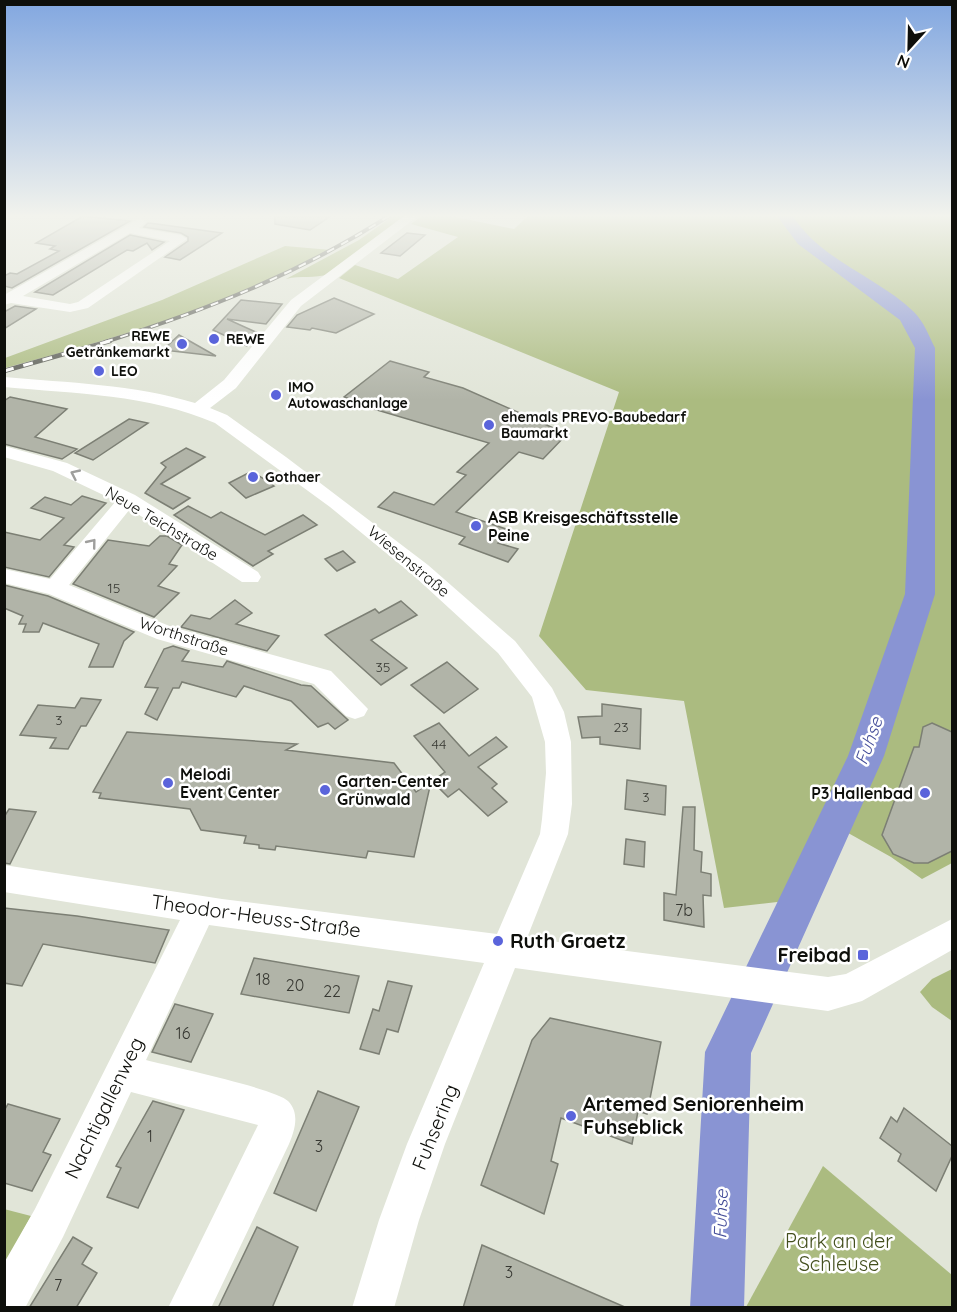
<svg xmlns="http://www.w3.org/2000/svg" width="957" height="1312" font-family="Quicksand,sans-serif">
<rect width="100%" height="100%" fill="#e1e5d8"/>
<g fill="#abbb80">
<path d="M 393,216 L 405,216 L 329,274 C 314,279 301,275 286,279 L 359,240 Z"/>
<polygon points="422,216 451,216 514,229 528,216 952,216 952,863 922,879 891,857 841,829 812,898 724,908 684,701 586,690 539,636 619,392 339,278 355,265 398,279 458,237 411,224"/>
<path d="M 285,246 L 331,250 C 228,306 117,338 5,368 L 5,358 L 162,300 Z"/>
<polygon points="952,969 952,1021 932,1007 920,992 932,979"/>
<polygon points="823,1166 952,1275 952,1307 746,1307"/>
<polygon points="4,1209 31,1216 4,1266"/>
</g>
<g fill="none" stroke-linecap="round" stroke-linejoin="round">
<path fill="#8994d3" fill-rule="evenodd" d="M 777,216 L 793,216 C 820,260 878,277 914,312 C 924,322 929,336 935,348 L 935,594 L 884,756 L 751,1053 L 744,1308 L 690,1308 L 705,1052 L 848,756 L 905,594 L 915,348 L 900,320 L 798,244 Z"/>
</g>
<g fill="#b1b4a8" stroke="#7c7f74" stroke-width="1.5">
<polygon points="83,216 130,221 12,288 4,286 4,276 10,273 17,274 59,251 50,249 55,246 36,243"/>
<polygon points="275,216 331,216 310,230 275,224"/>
<polygon points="148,223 157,224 222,233 180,260 165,257 188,241 188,237 181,233 144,227"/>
<polygon points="407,233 425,235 400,256 381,253"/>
<polygon points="130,235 164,242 152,250 147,243 133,251 127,250 53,295 35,292"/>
<polygon points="334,298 374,314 336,333 312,328 310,330 287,327 297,315"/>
<polygon points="241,300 282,304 266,324 227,319 258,333 247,346 213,330"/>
<polygon points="15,306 36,309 4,329 4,312"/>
<polygon points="179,335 216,356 163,350"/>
<polygon points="390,361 429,372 424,377 463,388 567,434 543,459 519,452 456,512 509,530 498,543 518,549 508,562 459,544 465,537 378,507 394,492 434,505 466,475 457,472 489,443 360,405 363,403 344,397"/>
<polygon points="10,397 67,409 35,437 77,449 62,459 4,444 4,401"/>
<polygon points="129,419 148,423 93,460 75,453"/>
<polygon points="186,448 205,457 161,484 190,498 173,509 145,493 166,467 161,463"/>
<polygon points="252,471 274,486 246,498 229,483"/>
<polygon points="82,496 106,503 64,545 74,547 49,577 4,567 4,532 40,540 64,518 31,508 45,497 71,505"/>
<polygon points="188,506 211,518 221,512 265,535 303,515 317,525 268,551 273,554 253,566 174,515"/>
<polygon points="160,536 167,536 182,545 169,564 177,566 158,586 179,593 154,617 73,584 108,540 149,546"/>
<polygon points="343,551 355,562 337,571 325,559"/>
<polygon points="4,585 48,596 134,632 124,641 113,667 89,667 99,644 43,623 39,632 23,632 26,624 19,624 23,616 4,608"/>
<polygon points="235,600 252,613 236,624 279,636 267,651 181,627 191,615 210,619"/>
<polygon points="401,601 417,615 371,640 407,668 381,685 325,635 375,609 379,613"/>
<polygon points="173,646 189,651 182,661 223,667 227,661 301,685 311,686 348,720 335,729 328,723 318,727 291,701 244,686 236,697 182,682 179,688 173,688 157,720 145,714 158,688 145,687 164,649"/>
<polygon points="447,662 478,689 444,713 411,685"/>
<polygon points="81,698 101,700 86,726 81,726 68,749 50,748 56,738 20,735 38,705 75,708"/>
<polygon points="602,704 641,709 640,749 600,744 600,737 582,738 578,717 602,716"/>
<polygon points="439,723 469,756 496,737 507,747 478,767 497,784 492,788 507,802 488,816 459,789 448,797 432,781 445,772 414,736"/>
<polygon points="932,723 952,732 952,851 928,863 914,863 893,854 882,835 914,747 919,747 923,727"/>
<polygon points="127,732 297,744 286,750 394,763 416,792 431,782 414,857 368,851 366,858 276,846 275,850 259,848 259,845 244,843 246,836 201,830 190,809 99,798 101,793 93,792"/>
<polygon points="627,780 666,786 665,815 625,809"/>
<polygon points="683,807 695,807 694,850 702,852 701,872 711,874 711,896 703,895 704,927 664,920 664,893 676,895"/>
<polygon points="9,809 36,812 10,864 4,863 4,817"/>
<polygon points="626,839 645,842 644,867 624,864"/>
<polygon points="4,908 77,916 169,930 155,963 43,944 22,986 4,983"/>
<polygon points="254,958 359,976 349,1013 241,994"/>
<polygon points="388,981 412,986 398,1032 387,1029 379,1054 360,1049 373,1009 379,1011"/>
<polygon points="175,1004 213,1014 191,1062 152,1052"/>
<polygon points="550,1018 661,1042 647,1114 638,1111 632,1144 561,1118 551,1161 558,1164 544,1214 481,1185 532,1040"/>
<polygon points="318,1091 359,1107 316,1211 274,1193"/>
<polygon points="153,1101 184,1110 138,1208 107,1197 121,1168 116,1166"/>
<polygon points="8,1104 60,1119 43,1152 51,1155 32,1191 4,1183 4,1111"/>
<polygon points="904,1108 952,1146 952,1156 936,1191 898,1161 901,1154 880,1138 891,1117 897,1122"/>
<polygon points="257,1227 298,1247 272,1308 218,1308"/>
<polygon points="73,1237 92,1248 82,1264 97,1273 76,1308 29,1308"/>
<polygon points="482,1245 627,1308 463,1308"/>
</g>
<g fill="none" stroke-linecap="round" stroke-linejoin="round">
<g fill="#fff" fill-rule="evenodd">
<path d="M 404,216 L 418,216 L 301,306 L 236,388 L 210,408 L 227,415 L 286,457 L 428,565 L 515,641 L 552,688 L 564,712 L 571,742 L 572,804 L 568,834 L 527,938 L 828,977 L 846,974 L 952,919 L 952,950 L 862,1001 L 828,1011 L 515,968 L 445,1144 L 419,1220 L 394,1308 L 352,1308 L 379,1220 L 407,1144 L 484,963 L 209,925 L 146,1060 C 169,1066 277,1089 288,1101 C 300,1113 295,1130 289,1144 L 211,1308 L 168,1308 L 258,1125 L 131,1092 L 63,1237 L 25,1308 L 4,1308 L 4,1263 L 35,1209 L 180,920 L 4,892 L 4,865 L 222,899 L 497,934 L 540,834 L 542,819 L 546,773 L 545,742 L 532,697 L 498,653 L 413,575 L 330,507 L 215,423 C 148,394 76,394 4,387 L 4,377 C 69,383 133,384 195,403 L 224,380 L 291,300 Z"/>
<path d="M 140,218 L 146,222 L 139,228 L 181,235 L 187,239 L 88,308 L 70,312 L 11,303 L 4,305 L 4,295 ZM 130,233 L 170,241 L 78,302 L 70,304 L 23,296 Z"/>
<polygon points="4,446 67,463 135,495 258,572 261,577 258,582 242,582 130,509 69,585 172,627 331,671 368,709 364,716 355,719 346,716 314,684 157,639 49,594 4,583 4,569 50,579 116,501 53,471 4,457"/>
</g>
<defs>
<path id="rail-far1" d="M 105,342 C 207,310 298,274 389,216"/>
<polyline id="rail" points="4,371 110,341"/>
</defs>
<use href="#rail-far1" stroke="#595b54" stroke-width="4"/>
<use href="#rail" stroke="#595b54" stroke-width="4.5"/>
<use href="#rail-far1" stroke="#fff" stroke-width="2" stroke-dasharray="8" stroke-linecap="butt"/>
<use href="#rail" stroke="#fff" stroke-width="3" stroke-dasharray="10" stroke-linecap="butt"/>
</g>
<defs><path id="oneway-chevron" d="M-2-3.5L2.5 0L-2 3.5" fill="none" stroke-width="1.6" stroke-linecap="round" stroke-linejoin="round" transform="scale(1.5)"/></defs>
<g stroke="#9f9f9d">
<use href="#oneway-chevron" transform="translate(75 474) rotate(-155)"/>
<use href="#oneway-chevron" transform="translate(92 543) rotate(-51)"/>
</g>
<linearGradient id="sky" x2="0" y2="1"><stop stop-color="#82a7e0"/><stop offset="0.54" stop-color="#f2f3ed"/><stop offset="1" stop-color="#f2f3ed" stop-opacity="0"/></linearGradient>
<rect width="957" height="400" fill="url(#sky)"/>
<g fill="#5a64db" stroke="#fff" stroke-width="2">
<circle cx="214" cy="339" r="6"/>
<circle cx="182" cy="344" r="6"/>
<circle cx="99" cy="371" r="6"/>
<circle cx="276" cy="395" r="6"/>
<circle cx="489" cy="425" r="6"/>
<circle cx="253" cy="477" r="6"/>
<circle cx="476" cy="526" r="6"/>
<circle cx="168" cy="783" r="6"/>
<circle cx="325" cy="790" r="6"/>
<circle cx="925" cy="793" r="6"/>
<circle cx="498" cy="941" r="6"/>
<rect x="857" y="949" width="12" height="12" rx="3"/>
<circle cx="571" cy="1116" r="6"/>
</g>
<g text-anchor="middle" stroke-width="5" stroke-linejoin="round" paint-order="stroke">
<g font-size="14" font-weight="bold" fill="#0e0f0b" stroke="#fff" text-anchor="start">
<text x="170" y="341" text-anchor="end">REWE<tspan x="170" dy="16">Getränkemarkt</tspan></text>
<text x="226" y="344">REWE</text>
<text x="111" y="376">LEO</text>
<text x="288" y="392">IMO<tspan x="288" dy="16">Autowaschanlage</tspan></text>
<text x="501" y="422">ehemals PREVO-Baubedarf<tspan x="501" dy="16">Baumarkt</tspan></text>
<text x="265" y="482">Gothaer</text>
</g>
<g font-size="14" fill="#373832">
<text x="114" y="593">15</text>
<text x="383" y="672">35</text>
<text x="59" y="725">3</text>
<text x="621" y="732">23</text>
<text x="439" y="749">44</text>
<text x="646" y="802">3</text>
</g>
<g font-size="16" font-weight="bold" fill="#0e0f0b" stroke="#fff" text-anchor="start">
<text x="488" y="523">ASB Kreisgeschäftsstelle<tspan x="488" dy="18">Peine</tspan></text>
<text x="180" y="780">Melodi<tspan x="180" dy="18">Event Center</tspan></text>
<text x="337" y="787">Garten-Center<tspan x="337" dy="18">Grünwald</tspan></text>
<text x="913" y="799" text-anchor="end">P3 Hallenbad</text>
</g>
<g font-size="16" fill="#0e0f0b" stroke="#fff">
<text transform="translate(162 523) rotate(31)" y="6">Neue Teichstraße</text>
<text transform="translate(409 561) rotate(40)" y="6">Wiesenstraße</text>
<text transform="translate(184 636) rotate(18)" y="6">Worthstraße</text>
</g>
<g font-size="16" fill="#373832">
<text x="684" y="916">7b</text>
<text x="263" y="985">18</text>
<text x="295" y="991">20</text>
<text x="332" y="997">22</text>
<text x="183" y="1039">16</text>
<text x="150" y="1142">1</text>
<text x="319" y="1152">3</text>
<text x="509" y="1278">3</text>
<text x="58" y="1291">7</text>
</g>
<g font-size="18" font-style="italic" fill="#444d99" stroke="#fff">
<text transform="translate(869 741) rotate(-70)" y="6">Fuhse</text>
<text transform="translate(721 1214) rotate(-88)" y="6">Fuhse</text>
</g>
<g font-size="20" fill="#0e0f0b" stroke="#fff">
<text transform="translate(256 916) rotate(8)" y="7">Theodor-Heuss-Straße</text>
<text transform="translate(104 1108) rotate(-64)" y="7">Nachtigallenweg</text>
<text transform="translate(435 1127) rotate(-68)" y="7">Fuhsering</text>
</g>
<g font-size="20" font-weight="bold" fill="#0e0f0b" stroke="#fff" text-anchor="start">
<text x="510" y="948">Ruth Graetz</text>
<text x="851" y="962" text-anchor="end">Freibad</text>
<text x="583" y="1111">Artemed Seniorenheim<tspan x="583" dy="23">Fuhseblick</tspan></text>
</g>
<g font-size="20" fill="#434f1d" stroke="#fff">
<text x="839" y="1248">Park an der<tspan x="839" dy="23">Schleuse</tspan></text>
</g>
</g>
<rect width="957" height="1312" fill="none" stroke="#0e0f0b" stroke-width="12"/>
<g transform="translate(909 48) rotate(202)" stroke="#ffffff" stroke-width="4.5" paint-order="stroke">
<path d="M0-4.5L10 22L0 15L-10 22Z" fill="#0e0f0b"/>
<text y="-9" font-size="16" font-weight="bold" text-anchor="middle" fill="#0e0f0b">N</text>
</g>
</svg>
